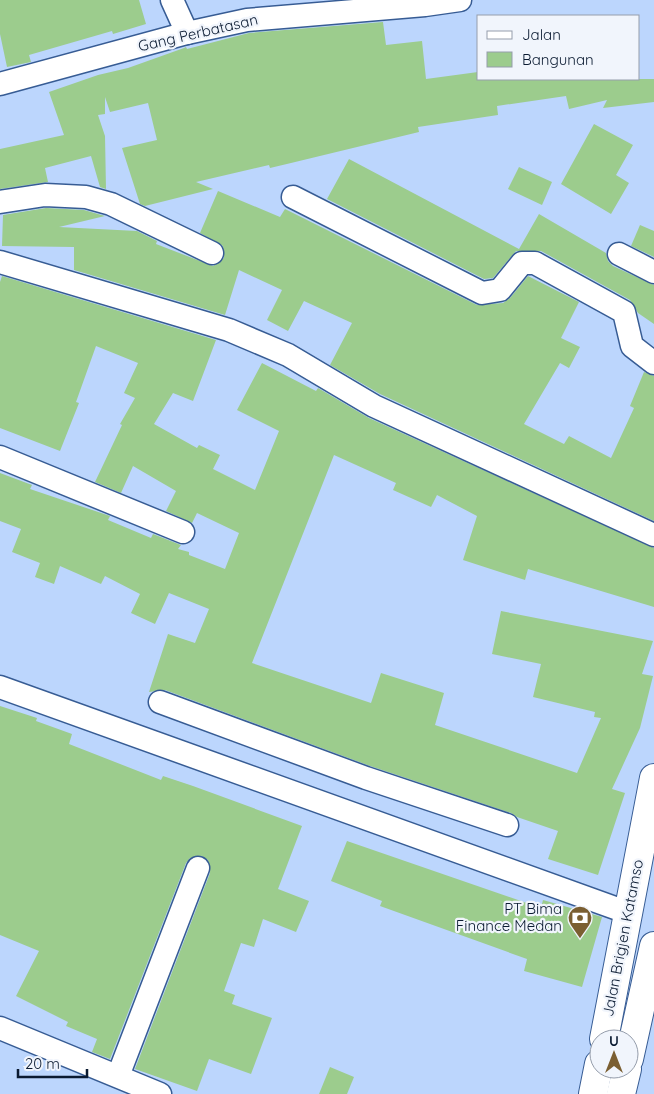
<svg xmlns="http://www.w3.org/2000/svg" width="654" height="1094" font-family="Quicksand,sans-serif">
<rect width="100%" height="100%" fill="#bcd6fd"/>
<g fill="#9ccc8d">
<polygon points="0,0 139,0 146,24 113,34 112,31 29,55 31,62 7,67 0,34"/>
<polygon points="383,22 386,45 422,41 426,79 478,72 478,79 654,79 654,102 603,108 607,100 569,109 566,96 497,106 498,115 418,127 419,132 291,163 270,168 269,165 196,182 213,189 145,206 140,204 122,148 157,140 148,103 110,112 105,97 105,114 98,115 105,136 106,189 100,187 91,156 45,168 48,182 0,189 0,149 64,135 49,92 98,75 128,68 184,48 186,47 187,49 249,33"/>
<polygon points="594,124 633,145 616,175 629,183 611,214 561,184"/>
<polygon points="349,159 519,249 539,214 606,253 608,261 613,266 654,285 654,324 638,313 630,300 541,251 516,251 493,278 484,279 327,199"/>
<polygon points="519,167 552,182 542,205 508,189"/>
<polygon points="218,191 280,217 285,209 477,305 503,303 510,298 528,276 579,302 561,338 580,347 569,368 560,363 524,424 564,444 569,436 611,458 634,408 630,406 644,372 654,376 654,521 380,394 330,365 352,323 304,301 288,331 267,320 282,290 239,270 225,315 74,270 74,247 2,246 3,215 46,208 84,210 105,216 59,227 137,231 157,241 156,244 213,266 224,258 223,246 200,233"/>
<polygon points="640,225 654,231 654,257 631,246"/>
<polygon points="2,276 216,340 193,401 173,393 154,424 197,448 199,445 220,455 213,469 255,490 279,431 237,410 262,363 316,391 318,388 369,418 654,548 654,607 528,569 525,580 463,560 477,516 437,495 431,507 393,490 396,483 334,455 252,663 371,703 381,673 444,693 435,725 577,773 601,718 594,717 595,712 533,697 541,664 492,654 501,611 653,641 642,674 653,676 640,728 612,789 625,793 598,875 548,859 558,831 517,817 511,813 370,766 165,690 149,692 168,634 195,643 209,609 169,593 155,624 131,613 140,594 105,576 101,584 60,566 54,584 35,577 40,563 12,552 21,529 0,521 0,473 32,485 30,489 110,516 108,520 151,538 153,534 181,545 178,549 189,552 189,555 225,569 239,533 197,513 192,523 166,511 176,491 133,466 121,493 95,482 122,425 120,424 135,398 124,393 138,363 96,346 76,402 79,403 60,451 0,428 0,282"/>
<polygon points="0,706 37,718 36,721 72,734 69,744 161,780 163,776 193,786 302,826 278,889 309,901 296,932 263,919 254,947 241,943 224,991 235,995 232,1004 272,1018 251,1074 209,1059 197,1091 135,1069 210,873 208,860 202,856 190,858 186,863 110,1059 92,1052 97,1039 66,1026 68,1022 16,996 39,951 0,935"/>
<polygon points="347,841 541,908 543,900 602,917 582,987 524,971 527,959 380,906 382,901 331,881"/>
<polygon points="330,1067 354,1077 347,1094 319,1094"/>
</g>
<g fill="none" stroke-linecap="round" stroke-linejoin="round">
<defs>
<g id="street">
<polyline points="172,0 187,33"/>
<polyline points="0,84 187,33 247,20 425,5 460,0"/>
<polyline points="293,197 482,293 500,290 522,263 535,263 624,312 632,346 654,363"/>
<polyline points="0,202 45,195 86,197 111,204 212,253"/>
<polyline points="619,254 654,272"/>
<polyline points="0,262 229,330 288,355 374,406 654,535"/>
<polyline points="0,457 183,532"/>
<polyline points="0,687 629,913"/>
<polyline points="160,702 366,778 507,825"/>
<polyline points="0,1028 160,1094"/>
<polyline points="118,1076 198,868"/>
</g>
<g id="primary">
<polyline points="604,1039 654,778"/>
<polyline points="629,1059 654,946"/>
<polyline points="593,1094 599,1064"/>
<polyline points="621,1094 627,1069"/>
</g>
</defs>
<use href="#street" stroke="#375c94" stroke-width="25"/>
<use href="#primary" stroke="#375c94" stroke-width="30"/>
<use href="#street" stroke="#fff" stroke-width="22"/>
<use href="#primary" stroke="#fff" stroke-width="28"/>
</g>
<defs>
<symbol id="bank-pin" viewBox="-11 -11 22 30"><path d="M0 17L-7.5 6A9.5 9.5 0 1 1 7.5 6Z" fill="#7b5f32" stroke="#f1f5fc"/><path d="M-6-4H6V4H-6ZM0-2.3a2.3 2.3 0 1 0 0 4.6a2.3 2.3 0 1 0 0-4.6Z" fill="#fff"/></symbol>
</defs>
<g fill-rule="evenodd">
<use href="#bank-pin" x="566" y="904" width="28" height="38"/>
</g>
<g text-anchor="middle" stroke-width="4.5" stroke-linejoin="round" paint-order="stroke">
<g font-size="15" fill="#0a1a31" stroke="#f1f5fc">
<text transform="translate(198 33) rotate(-13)" y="5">Gang Perbatasan</text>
<text transform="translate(623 938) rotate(-79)" y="5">Jalan Brigjen Katamso</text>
</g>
<g font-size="15" fill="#0a1a31" stroke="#f1f5fc" text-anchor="end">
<text x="562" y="914">PT Bima<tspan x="562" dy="17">Finance Medan</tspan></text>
</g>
</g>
<rect x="477" y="15" width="162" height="65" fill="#f1f5fc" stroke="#959dab"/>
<rect x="487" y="31" width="25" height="8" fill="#ffffff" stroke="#959dab"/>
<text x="522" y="40" font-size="15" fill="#0a1a31">Jalan</text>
<rect x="487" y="52" width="25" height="15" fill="#9ccc8d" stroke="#959dab"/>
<text x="522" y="65" font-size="15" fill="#0a1a31">Bangunan</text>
<g transform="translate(614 1054)"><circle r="24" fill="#f1f5fc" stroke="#959dab"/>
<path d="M0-4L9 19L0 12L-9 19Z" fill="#7b5f32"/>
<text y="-8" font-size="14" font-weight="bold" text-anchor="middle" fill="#0a1a31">U</text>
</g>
<path d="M18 1069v8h69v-8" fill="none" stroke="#0a1a31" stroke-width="2.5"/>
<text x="25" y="1069" font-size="15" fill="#0a1a31" stroke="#f1f5fc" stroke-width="4" paint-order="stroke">20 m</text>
</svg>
